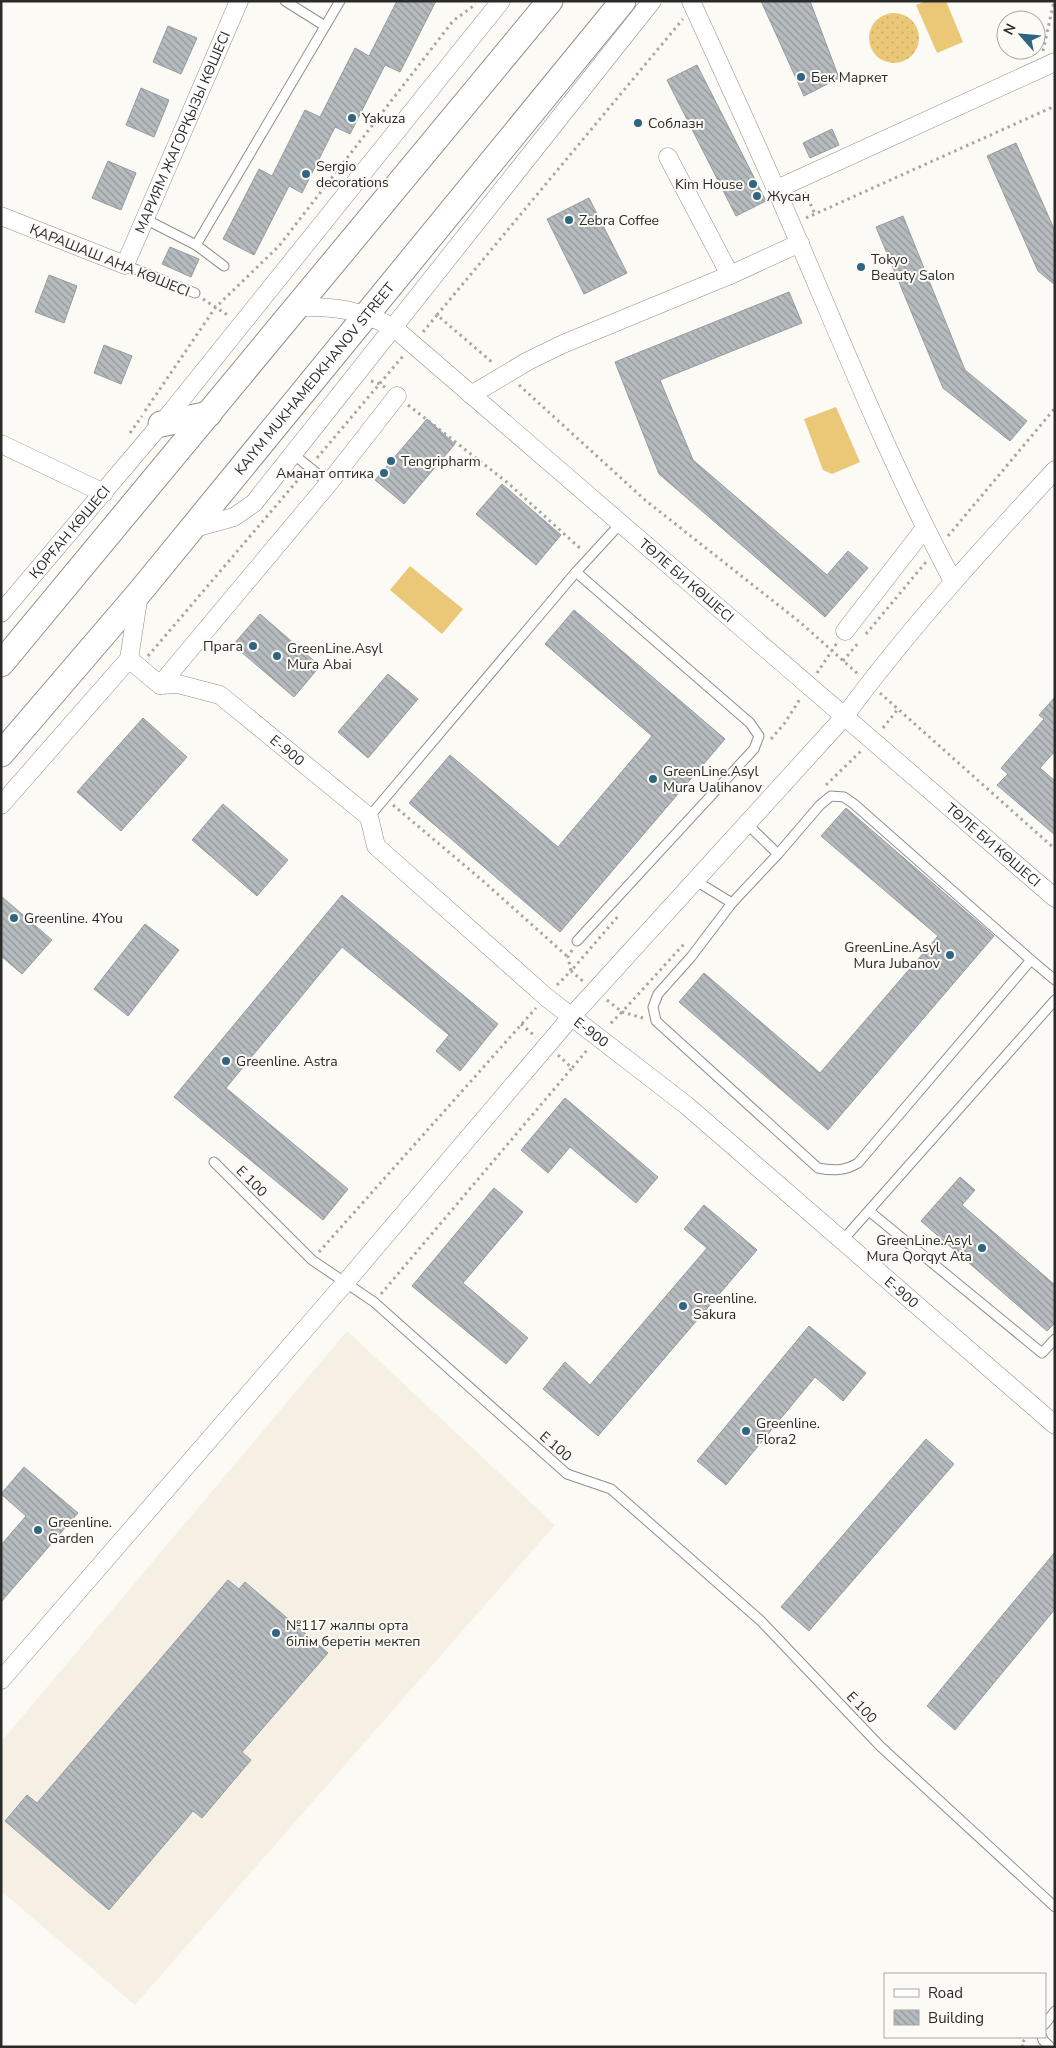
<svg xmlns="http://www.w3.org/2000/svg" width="1056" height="2048" font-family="'Nunito Sans',sans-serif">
<defs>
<pattern id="grass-dots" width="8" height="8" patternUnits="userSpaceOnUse" patternTransform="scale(1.25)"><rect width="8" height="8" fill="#ebc878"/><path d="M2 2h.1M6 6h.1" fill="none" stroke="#caac68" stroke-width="1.8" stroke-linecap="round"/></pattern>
<pattern id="building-back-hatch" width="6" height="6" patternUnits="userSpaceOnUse" patternTransform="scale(1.25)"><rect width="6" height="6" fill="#b5bbbe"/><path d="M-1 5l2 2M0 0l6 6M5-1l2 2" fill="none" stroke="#93989a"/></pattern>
</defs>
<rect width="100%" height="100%" fill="#fcfaf5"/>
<polygon fill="#f5f0e3" points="347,1331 555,1525 135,2005 1,1891 1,1742"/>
<circle fill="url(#grass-dots)" cx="894" cy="38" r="25"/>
<g fill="#ebc878">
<polygon points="926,1 946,1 963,42 937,53 916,5"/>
<polygon points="836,407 860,462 832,474 823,470 804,419"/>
<polygon points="410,566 463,609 442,634 390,590"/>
</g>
<g fill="url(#building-back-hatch)" stroke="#979ca0">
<polygon points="397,1 436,1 400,72 385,65 350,134 335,127 302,193 289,186 254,255 223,239 259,169 272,176 305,110 320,117 355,48 369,56"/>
<polygon points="761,1 810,1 839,78 804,96"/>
<polygon points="168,26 197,38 181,74 153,62"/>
<polygon points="697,65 766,201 736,216 667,80"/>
<polygon points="141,88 169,100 154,137 126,125"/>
<polygon points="832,129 839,145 810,158 803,143"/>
<polygon points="1016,143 1055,231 1055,285 1038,271 987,156"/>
<polygon points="108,161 136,173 121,210 92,198"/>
<polygon points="589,198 627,273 584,294 547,219"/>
<polygon points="903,216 965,370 1027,421 1010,441 943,388 876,227"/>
<polygon points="170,247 199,259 191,277 162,264"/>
<polygon points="49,275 77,286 64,323 35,312"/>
<polygon points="789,292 802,323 660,380 693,460 827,575 848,551 868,568 825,617 659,474 615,362"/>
<polygon points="104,345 132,356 121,384 94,373"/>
<polygon points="427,419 455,444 404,504 375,480"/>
<polygon points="502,484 561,535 536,565 476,514"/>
<polygon points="574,610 725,739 560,932 409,803 450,755 558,847 652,736 545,644"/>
<polygon points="260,614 320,666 294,697 233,645"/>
<polygon points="388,674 418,699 368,758 338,732"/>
<polygon points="1055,697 1055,751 1040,768 1055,781 1055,835 997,785 1008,774 1001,768 1044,719 1039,715"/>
<polygon points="143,718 187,757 121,831 77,792"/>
<polygon points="223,804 288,860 257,896 192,840"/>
<polygon points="846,808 994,936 828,1130 679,1002 704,973 820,1073 938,936 821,836"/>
<polygon points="342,895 498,1024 460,1071 436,1051 449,1035 342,947 226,1088 348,1189 323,1220 174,1097"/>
<polygon points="1,896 52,940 22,974 1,956"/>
<polygon points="145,924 179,950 128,1016 94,989"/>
<polygon points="565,1098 658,1177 636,1203 570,1147 548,1173 521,1150"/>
<polygon points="960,1177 975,1190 962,1205 1055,1285 1055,1323 1047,1331 921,1221"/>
<polygon points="494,1188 523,1212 463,1283 528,1338 506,1364 412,1286"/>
<polygon points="704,1205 757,1250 598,1436 543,1389 565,1362 590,1385 707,1248 684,1229"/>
<polygon points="809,1326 866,1373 843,1401 815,1377 726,1485 697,1461"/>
<polygon points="926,1439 954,1464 809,1631 781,1607"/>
<polygon points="24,1467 78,1513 1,1602 1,1545 26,1516 1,1494"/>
<polygon points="1055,1552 1055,1609 955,1730 927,1706"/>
<polygon points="228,1580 239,1589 245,1582 328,1653 242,1752 251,1760 202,1818 193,1811 109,1910 5,1821 27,1795 37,1803"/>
</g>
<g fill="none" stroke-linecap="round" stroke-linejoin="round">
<defs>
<g id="lane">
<polyline points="285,1 325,26"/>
<polyline points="145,219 196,245 224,266"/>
<polyline points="196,245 340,1"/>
<polyline points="125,265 195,293"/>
<polyline points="293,454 329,483"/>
<polyline points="576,572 750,723 759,736 754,749 577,941"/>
<path d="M 831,796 L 844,797 L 854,804 L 1031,960 L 858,1163 C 845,1171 833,1171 818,1168 L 656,1021 L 653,1007 L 658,994 L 691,957 L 732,903 L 778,854 L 820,805 Z"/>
<polyline points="369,817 576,572 621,523"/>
<polyline points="747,824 778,854"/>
<polyline points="696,881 732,903"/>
<polyline points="1031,960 1055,980"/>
<polyline points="214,1162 312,1260 374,1302 567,1474 611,1489 761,1621 880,1746 1055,1907"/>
<polyline points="869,1211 1042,1353 1055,1339"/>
<polyline points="842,1241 1055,1000"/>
<polyline points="1045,2024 1055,2011"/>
<polyline points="1042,2037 1043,2040 1050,2047"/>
</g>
<g id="street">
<path d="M 691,1 C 728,83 766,164 801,247 C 849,359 895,473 953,581"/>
<polyline points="668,157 730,275"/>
<polyline points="777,189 1055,62"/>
<path id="s1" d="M 1,216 L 125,265 L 239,1"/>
<path id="s2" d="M 298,307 C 338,306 357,310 393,327 L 1055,898"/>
<polyline points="471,395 528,361 563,344 730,275 800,243"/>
<polyline points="1,444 104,493"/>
<polyline points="191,529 234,517 254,503 652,1"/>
<path id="s3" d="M 1,613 L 172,411 L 501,1"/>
<polyline points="845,631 925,528"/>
<path id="s4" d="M 129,659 L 160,685 L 178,684 L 220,695 L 369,817 L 376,846 L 546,997 L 686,1105 L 1055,1425"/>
<polyline points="160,685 329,483 397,396"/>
<polyline points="1,805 129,659 139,594"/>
<path d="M 1,1680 L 345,1283 L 572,1016 L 844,717 C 908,630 981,550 1055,470"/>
</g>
<g id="secondary">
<polyline points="161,424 209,414"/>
<polyline points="1,664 550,1"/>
<path id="s5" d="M 1,754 L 139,593 L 623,1"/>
</g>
</defs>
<use href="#lane" stroke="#918f8a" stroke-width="11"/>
<use href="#street" stroke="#918f8a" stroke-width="19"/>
<use href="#secondary" stroke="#918f8a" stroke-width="27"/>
<g stroke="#a8a7a3" stroke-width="3" stroke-dasharray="2.5 4" stroke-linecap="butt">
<polyline points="1043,51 1054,1"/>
<polyline points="805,192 815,214"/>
<polyline points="806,218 1055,106"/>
<polyline points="203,299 229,316"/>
<polyline points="437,315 683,19"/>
<polyline points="423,332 437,315 493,363"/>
<polyline points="371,381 380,384 386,388"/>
<polyline points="519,385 645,500 801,623 858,674"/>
<polyline points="408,405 508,483 582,550"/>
<polyline points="145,411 215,308 279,246 453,21 476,4"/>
<polyline points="130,433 142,416"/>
<polyline points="317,458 403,356"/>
<polyline points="948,536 1055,408"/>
<polyline points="866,634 926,562"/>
<polyline points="148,656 303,474"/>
<polyline points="843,661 859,642"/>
<polyline points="817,673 837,643"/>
<polyline points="880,693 1055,849"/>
<polyline points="883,728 898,709"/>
<polyline points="771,739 784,724 800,699"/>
<polyline points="826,785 861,751"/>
<polyline points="393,805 483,881 568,957"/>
<polyline points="572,950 568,957 571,971 620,914"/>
<polyline points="557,985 571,971 584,982"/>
<polyline points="607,1000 622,1012 609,1025"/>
<polyline points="643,1018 622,1012 684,944"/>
<polyline points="521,1024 536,1037"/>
<polyline points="558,1055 572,1068 588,1049"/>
<polyline points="319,1252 536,1008"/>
<polyline points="381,1294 572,1068"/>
<polyline points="1023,2047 1021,2044 1027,2037"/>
</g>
<use href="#lane" stroke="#fff" stroke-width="9"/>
<use href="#street" stroke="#fff" stroke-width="18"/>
<use href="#secondary" stroke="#fff" stroke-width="25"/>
</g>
<g fill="#2f6580" stroke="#fcfaf5" stroke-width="2">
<circle cx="801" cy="77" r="5"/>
<circle cx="352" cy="118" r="5"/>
<circle cx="638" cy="123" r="5"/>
<circle cx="306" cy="174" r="5"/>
<circle cx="753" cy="184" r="5"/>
<circle cx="757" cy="196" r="5"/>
<circle cx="569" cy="220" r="5"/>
<circle cx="861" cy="267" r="5"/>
<circle cx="391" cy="461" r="5"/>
<circle cx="384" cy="473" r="5"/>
<circle cx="253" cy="646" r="5"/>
<circle cx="277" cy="656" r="5"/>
<circle cx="653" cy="779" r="5"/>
<circle cx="14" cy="918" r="5"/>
<circle cx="950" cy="955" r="5"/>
<circle cx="226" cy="1061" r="5"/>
<circle cx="982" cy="1248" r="5"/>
<circle cx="683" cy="1306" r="5"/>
<circle cx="746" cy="1431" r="5"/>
<circle cx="38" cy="1530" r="5"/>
<circle cx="276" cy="1633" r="5"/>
</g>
<g text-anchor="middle" stroke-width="4" stroke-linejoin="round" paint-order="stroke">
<g font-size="14" fill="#2a2a28" stroke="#fcfaf5" text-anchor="start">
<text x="811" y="82">Бек Маркет</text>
<text x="362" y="123">Yakuza</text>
<text x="648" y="128">Соблазн</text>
<text x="316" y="171">Sergio<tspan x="316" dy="16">decorations</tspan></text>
<text x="743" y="189" text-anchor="end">Kim House</text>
<text x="767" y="201">Жусан</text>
<text x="579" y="225">Zebra Coffee</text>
<text x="871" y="264">Tokyo<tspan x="871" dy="16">Beauty Salon</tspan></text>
<text x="401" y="466">Tengripharm</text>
<text x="374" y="478" text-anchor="end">Аманат оптика</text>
<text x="243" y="651" text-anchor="end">Прага</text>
<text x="287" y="653">GreenLine.Asyl<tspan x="287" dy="16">Mura Abai</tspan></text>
<text x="663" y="776">GreenLine.Asyl<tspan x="663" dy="16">Mura Ualihanov</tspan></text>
<text x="24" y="923">Greenline. 4You</text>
<text x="940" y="952" text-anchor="end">GreenLine.Asyl<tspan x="940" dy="16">Mura Jubanov</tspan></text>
<text x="236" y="1066">Greenline. Astra</text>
<text x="972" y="1245" text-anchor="end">GreenLine.Asyl<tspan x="972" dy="16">Mura Qorqyt Ata</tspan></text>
<text x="693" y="1303">Greenline.<tspan x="693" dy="16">Sakura</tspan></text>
<text x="756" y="1428">Greenline.<tspan x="756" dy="16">Flora2</tspan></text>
<text x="48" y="1527">Greenline.<tspan x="48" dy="16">Garden</tspan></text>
<text x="286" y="1630">№117 жалпы орта<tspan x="286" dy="16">білім беретін мектеп</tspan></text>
</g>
<g font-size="14" fill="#2a2a28" stroke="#fcfaf5">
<text dy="5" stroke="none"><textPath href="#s1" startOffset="278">МАРИЯМ ЖАГОРҚЫЗЫ КӨШЕСІ</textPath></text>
<text transform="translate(110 260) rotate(22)" y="5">ҚАРАШАШ АНА КӨШЕСІ</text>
<text dy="5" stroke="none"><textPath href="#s5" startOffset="489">KAIYM MUKHAMEDKHANOV STREET</textPath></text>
<text dy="5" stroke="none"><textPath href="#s3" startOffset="106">ҚОРҒАН КӨШЕСІ</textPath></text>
<text dy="5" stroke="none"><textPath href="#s2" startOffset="486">ТӨЛЕ БИ КӨШЕСІ</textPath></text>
<text dy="5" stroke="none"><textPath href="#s4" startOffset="189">E-900</textPath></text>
<text dy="5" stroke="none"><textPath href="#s2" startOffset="891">ТӨЛЕ БИ КӨШЕСІ</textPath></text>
<text dy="5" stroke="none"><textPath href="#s4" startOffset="609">E-900</textPath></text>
<text transform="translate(252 1181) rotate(45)" y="5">E 100</text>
<text dy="5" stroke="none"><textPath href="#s4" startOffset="1014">E-900</textPath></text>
<text transform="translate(556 1446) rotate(41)" y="5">E 100</text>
<text transform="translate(862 1707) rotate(47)" y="5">E 100</text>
</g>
</g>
<rect width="1056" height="2048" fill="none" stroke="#2a2a28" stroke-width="5"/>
<rect x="884" y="1973" width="162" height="65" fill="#fcfaf5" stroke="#a8a7a3"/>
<rect x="894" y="1989" width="25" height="8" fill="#ffffff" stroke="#a8a7a3"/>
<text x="928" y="1998" font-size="15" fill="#2a2a28">Road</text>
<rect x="894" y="2010" width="25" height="15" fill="url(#building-back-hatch)" stroke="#a8a7a3"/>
<text x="928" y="2023" font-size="15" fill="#2a2a28">Building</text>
<g transform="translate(1021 35) rotate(297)"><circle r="24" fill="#fcfaf5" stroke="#a8a7a3"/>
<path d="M0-4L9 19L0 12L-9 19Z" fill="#2f6580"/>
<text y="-8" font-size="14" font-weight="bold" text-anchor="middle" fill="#2a2a28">N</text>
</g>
</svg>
